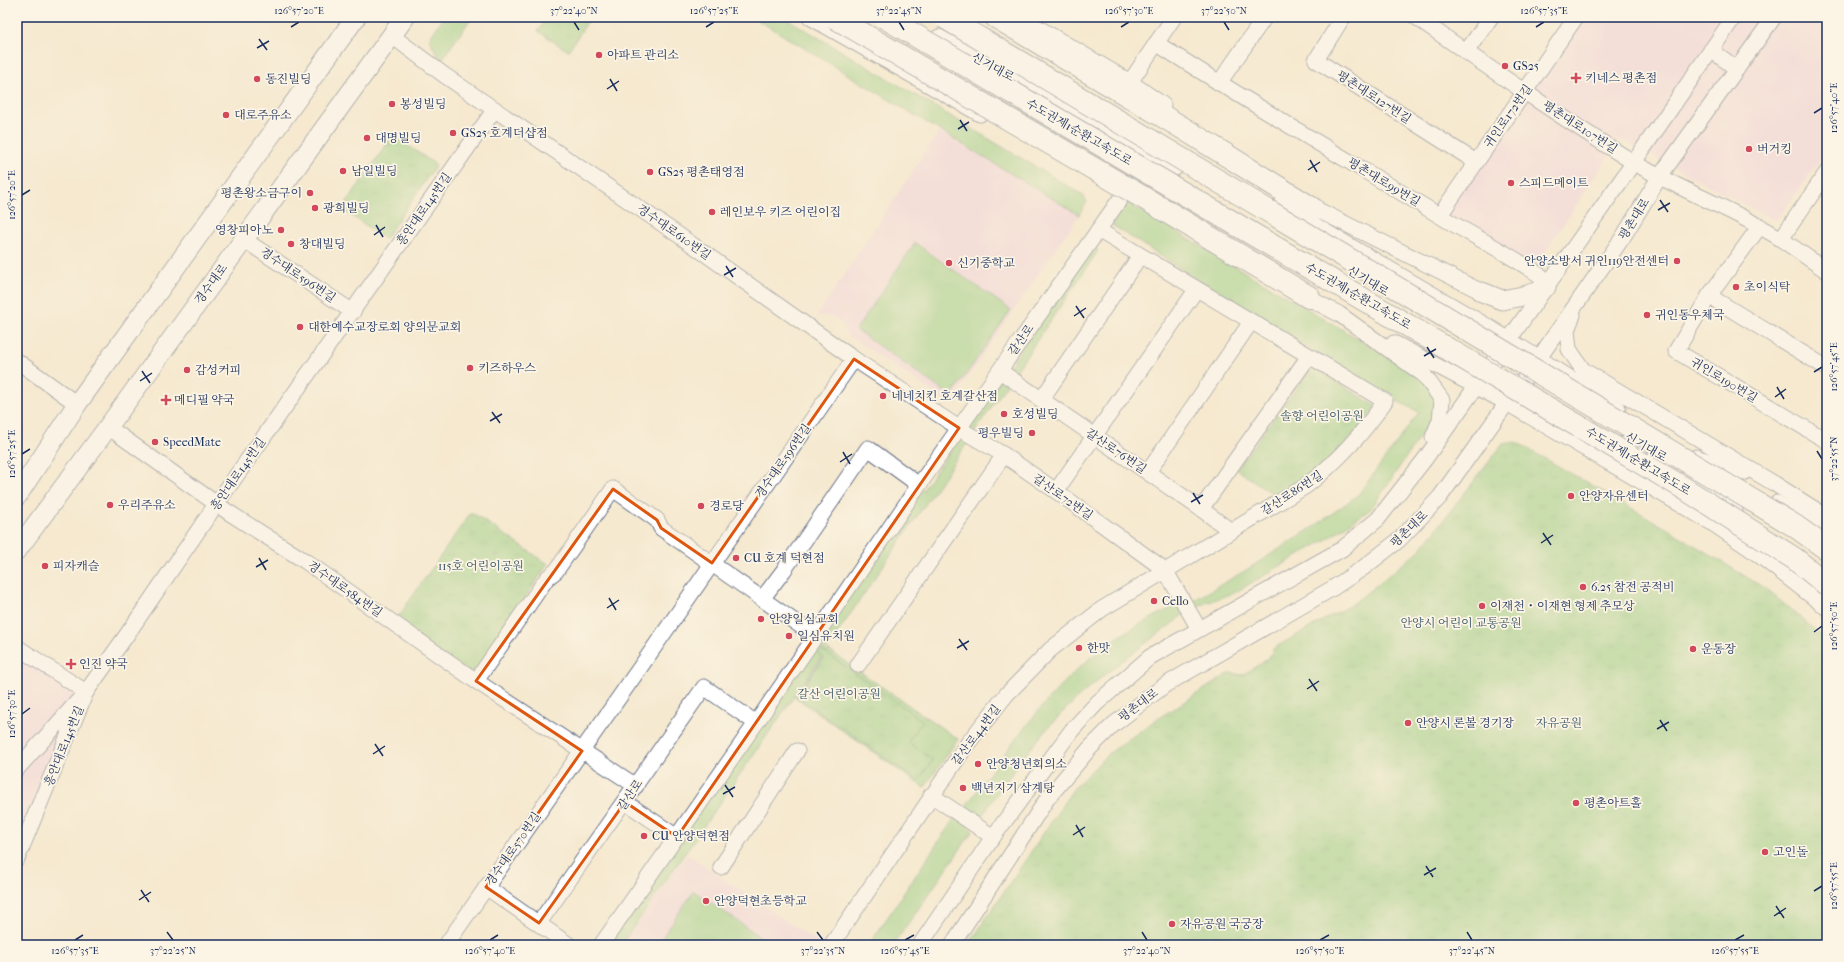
<svg xmlns="http://www.w3.org/2000/svg" width="1844" height="962" font-family="'IM FELL French Canon','Noto Serif KR',serif">
<defs>
<pattern id="park-tufts" width="24" height="20" patternUnits="userSpaceOnUse"><rect width="24" height="20" fill="#94ce82"/><path d="M3 7l-1-3M5 7V3M7 7l1-3M15 17l-1-3M17 17v-4M19 17l1-3" fill="none" stroke="#7fb173"/></pattern>
</defs>
<rect width="100%" height="100%" fill="#fcf5e5"/>
<filter id="ink" filterUnits="userSpaceOnUse"><feTurbulence type="fractalNoise" baseFrequency=".025" numOctaves="2"/><feDisplacementMap in="SourceGraphic" scale="8" xChannelSelector="R" yChannelSelector="G"/><feConvolveMatrix kernelMatrix="1 2 1 2 8 2 1 2 1" color-interpolation-filters="sRGB"/></filter>
<filter id="wash" filterUnits="userSpaceOnUse"><feTurbulence type="fractalNoise" baseFrequency=".012" numOctaves="4" result="noise"/><feDisplacementMap in="SourceGraphic" scale="16" xChannelSelector="R" yChannelSelector="G"/><feGaussianBlur stdDeviation="0.9" result="paint"/><feColorMatrix in="noise" values="0 0 0 0 0 0 0 0 0 0 0 0 0 0 0 0 0 1.4 0 .05"/><feComposite in="paint" operator="in"/></filter>
<g filter="url(#wash)">
<rect width="100%" height="100%" fill="#f5e9d0"/>
<g fill="#f1d0e2">
<polygon points="1580,17 1827,17 1827,151 1776,221 1620,139 1530,274 1440,221"/>
<polygon points="939,131 1079,215 950,403 847,335 843,324 831,316 817,316"/>
<polygon points="17,647 86,692 17,859"/>
<polygon points="687,854 807,935 819,945 622,945"/>
</g>
<g fill="#94ce82" stroke="#587e70">
<polygon points="444,17 472,17 441,61 429,39"/>
<polygon points="753,17 784,17 1083,195 1087,202 1079,215"/>
<polygon points="1128,203 1426,379 1437,400 1433,417 1371,509 1327,539 1234,593 1200,605 1193,606 1191,602 1248,569 1318,524 1359,494 1419,412 1387,396 1248,312 1112,225 1115,213"/>
<polygon points="915,243 1011,310 951,396 856,330"/>
<polygon points="1094,245 1098,251 791,701 621,945 605,945"/>
<path d="M 1180,603 L 1182,614 L 1180,618 C 1139,648 1099,676 1063,712 C 1032,743 1006,781 981,817 L 976,819 L 964,809 C 1006,751 1052,684 1111,642 C 1132,627 1157,616 1180,603 Z"/>
<polygon points="828,650 958,739 924,788 795,697"/>
<polygon points="957,814 973,831 893,945 869,945"/>
<polygon points="694,891 772,945 657,945"/>
</g>
<g fill="url(#park-tufts)" stroke="#587e70">
<polygon points="547,17 591,17 568,51 538,31"/>
<polygon points="393,135 436,165 385,239 342,209"/>
<polygon points="1312,367 1376,406 1360,429 1308,479 1276,496 1236,469"/>
<polygon points="1516,442 1668,529 1766,589 1827,640 1827,945 968,945 1074,788 1108,754 1157,719 1230,673 1242,675 1268,659 1274,648 1354,603 1420,550 1503,444"/>
<polygon points="471,512 548,564 476,670 469,676 394,623"/>
<polygon points="822,650 923,721 908,742 933,760 918,781 797,696 823,658 819,655"/>
</g>
</g>
<g filter="url(#ink)">
<g fill="none" stroke-linecap="round" stroke-linejoin="round">
<defs>
<g id="minor">
<polyline points="810,17 980,114"/>
<polyline points="1020,17 1130,82 1163,105"/>
<polyline points="1343,17 1316,60 1476,162"/>
<path d="M 1416,17 C 1487,67 1559,116 1633,162 C 1681,191 1734,209 1781,239"/>
<polyline points="391,35 444,75 680,236 854,359 965,432 1004,455 1056,491 1165,570 1199,629"/>
<polyline points="939,37 1175,168"/>
<path d="M 1156,43 C 1251,104 1349,161 1445,219 C 1480,240 1516,257 1549,282"/>
<polyline points="1711,50 1737,69"/>
<polyline points="1466,52 1491,17"/>
<polyline points="1130,82 1174,17"/>
<polyline points="1219,83 1265,17"/>
<polyline points="1827,172 1781,239 1827,271"/>
<polyline points="1306,204 1482,292"/>
<polyline points="1280,205 1492,329 1618,408"/>
<polyline points="1440,215 1576,17"/>
<polyline points="1760,226 1709,296 1676,351 1827,441"/>
<polyline points="243,239 353,312"/>
<polyline points="1301,294 1339,314 1424,375 1442,400 1440,420 1433,437"/>
<polyline points="1709,296 1827,368"/>
<polyline points="1573,315 1567,330 1569,349 1583,370 1775,484 1827,517"/>
<polyline points="1394,343 1507,403 1712,523 1755,552 1827,608"/>
<polyline points="17,361 77,404"/>
<polyline points="1000,371 1201,509 1231,531"/>
<polyline points="1041,400 1140,256"/>
<polyline points="108,427 228,512 305,561 476,681 636,786"/>
<polyline points="1613,444 1643,446"/>
<polyline points="1696,457 1743,473"/>
<polyline points="1148,472 1251,322"/>
<polyline points="1690,473 1735,511"/>
<polyline points="1056,491 1196,290"/>
<polyline points="1777,503 1827,531"/>
<polyline points="1201,509 1309,356"/>
<polyline points="762,599 784,570 868,448 919,485"/>
<polyline points="17,647 86,692"/>
<polyline points="858,665 1004,455"/>
<polyline points="476,681 547,578 556,571 613,489 657,520 661,528 815,636"/>
<polyline points="17,769 78,701"/>
<polyline points="931,795 993,837"/>
<polyline points="625,802 677,837"/>
<polyline points="17,859 86,692 126,636 217,503 495,109"/>
<polyline points="721,867 797,751"/>
<polyline points="486,887 569,945"/>
<polyline points="539,923 704,687 756,723"/>
<polyline points="452,945 448,942 646,659 854,359"/>
<polyline points="601,945 756,723 919,485 1123,195"/>
<path d="M 834,945 L 832,944 L 968,743 L 1006,695 L 1050,650 L 1102,609 L 1306,486 C 1338,461 1362,435 1385,401 L 1098,230"/>
<polyline points="920,945 993,837 1072,730 1097,703 1150,657 1342,549 1378,519 1425,459 1634,162 1734,17"/>
<polyline points="952,945 1047,799 1090,748 1113,725 1165,685 1333,588 1363,568 1399,540 1440,497 1539,358 1623,237 1660,176 1774,17"/>
</g>
<g id="major">
<polyline points="1482,292 1502,300 1528,295 1546,287"/>
<polyline points="17,496 77,404 356,17"/>
<polyline points="17,550 108,427 405,17"/>
</g>
<g id="highway">
<polyline points="996,17 1181,127 1313,209"/>
<polyline points="1149,201 1309,297"/>
</g>
</defs>
<use href="#minor" stroke="#677086" stroke-width="17"/>
<use href="#major" stroke="#677086" stroke-width="21"/>
<use href="#highway" stroke="#677086" stroke-width="24"/>
<use href="#minor" stroke="#fff" stroke-width="15"/>
<use href="#major" stroke="#fff" stroke-width="19"/>
<use href="#highway" stroke="#fff" stroke-width="22"/>
<defs>
<g id="highway-bridge">
<polyline points="834,17 1149,201"/>
<polyline points="884,17 1682,487 1795,559 1827,585"/>
<polyline points="944,17 1735,490 1795,526 1827,549"/>
</g>
</defs>
<use href="#highway-bridge" stroke="#677086" stroke-width="24" stroke-linecap="butt"/>
<use href="#highway-bridge" stroke="#fff" stroke-width="22"/>
</g>
</g>
<path d="M0 0H1844V962H0ZM 854,359 L 959,428 L 677,837 L 625,802 L 539,923 L 486,887 L 582,751 L 476,681 L 613,489 L 657,520 L 661,528 L 712,563 Z" fill="#f5e9d0" fill-opacity=".55" fill-rule="evenodd"/>
<path fill="none" stroke="#de5710" stroke-width="3" stroke-linejoin="round" d="M 854,359 L 959,428 L 677,837 L 625,802 L 539,923 L 486,887 L 582,751 L 476,681 L 613,489 L 657,520 L 661,528 L 712,563 Z"/>
<path fill="none" stroke="#1b2f5e" stroke-width="1.5" d="M 574,22 L 579,30M 899,22 L 904,30M 1224,22 L 1229,30M 291,27 L 299,22M 706,27 L 714,22M 1121,27 L 1129,22M 1536,27 L 1544,22M 259,39 L 267,50M 257,48 L 269,41M 610,79 L 617,91M 607,89 L 619,81M 1814,113 L 1822,108M 960,120 L 967,131M 958,129 L 969,122M 1310,160 L 1317,172M 1308,170 L 1320,162M 22,195 L 30,190M 1660,200 L 1668,212M 1658,210 L 1670,203M 376,225 L 383,237M 374,235 L 385,227M 726,266 L 733,277M 724,275 L 736,268M 1076,306 L 1084,318M 1074,316 L 1086,308M 1427,347 L 1434,358M 1424,356 L 1436,349M 142,371 L 150,383M 1814,372 L 1822,367M 140,381 L 152,373M 1777,387 L 1784,399M 1775,397 L 1786,389M 492,412 L 500,423M 490,421 L 502,414M 1817,451 L 1822,459M 843,452 L 850,464M 22,454 L 30,449M 840,462 L 852,454M 1193,493 L 1200,504M 1191,502 L 1203,495M 1543,533 L 1551,545M 1541,543 L 1553,535M 259,558 L 266,570M 256,567 L 268,560M 609,598 L 616,610M 607,608 L 619,600M 1814,632 L 1822,626M 959,639 L 967,650M 957,648 L 969,641M 1309,679 L 1317,691M 1307,689 L 1319,681M 22,714 L 30,708M 1660,720 L 1667,731M 1657,729 L 1669,722M 375,744 L 383,756M 373,754 L 385,746M 725,785 L 733,797M 723,794 L 735,787M 1076,825 L 1083,837M 1073,835 L 1085,827M 1426,866 L 1433,877M 1424,875 L 1436,868M 141,890 L 149,902M 1814,891 L 1822,886M 139,900 L 151,892M 1776,906 L 1784,918M 1774,916 L 1786,908M 167,932 L 173,940M 817,932 L 823,940M 1142,932 L 1147,940M 1467,932 L 1472,940M 75,940 L 83,935M 490,940 L 498,935M 905,940 L 914,935M 1320,940 L 1329,935M 1735,940 L 1744,935"/>
<g fill="#d1495b" stroke="#fcf5e5" stroke-width="1.5">
<circle cx="599" cy="55" r="4"/>
<circle cx="1505" cy="66" r="4"/>
<path d="M1574 72h4v4h4v4h-4v4h-4v-4h-4v-4h4z"/>
<circle cx="257" cy="79" r="4"/>
<circle cx="392" cy="104" r="4"/>
<circle cx="226" cy="115" r="4"/>
<circle cx="453" cy="133" r="4"/>
<circle cx="367" cy="138" r="4"/>
<circle cx="1749" cy="149" r="4"/>
<circle cx="343" cy="171" r="4"/>
<circle cx="650" cy="172" r="4"/>
<circle cx="1511" cy="183" r="4"/>
<circle cx="310" cy="193" r="4"/>
<circle cx="315" cy="208" r="4"/>
<circle cx="712" cy="212" r="4"/>
<circle cx="281" cy="230" r="4"/>
<circle cx="291" cy="244" r="4"/>
<circle cx="1677" cy="261" r="4"/>
<circle cx="949" cy="263" r="4"/>
<circle cx="1736" cy="287" r="4"/>
<circle cx="1647" cy="315" r="4"/>
<circle cx="300" cy="327" r="4"/>
<circle cx="470" cy="368" r="4"/>
<circle cx="187" cy="370" r="4"/>
<circle cx="883" cy="396" r="4"/>
<path d="M164 394h4v4h4v4h-4v4h-4v-4h-4v-4h4z"/>
<circle cx="1004" cy="414" r="4"/>
<circle cx="1032" cy="433" r="4"/>
<circle cx="155" cy="442" r="4"/>
<circle cx="1571" cy="496" r="4"/>
<circle cx="110" cy="505" r="4"/>
<circle cx="701" cy="506" r="4"/>
<circle cx="736" cy="558" r="4"/>
<circle cx="45" cy="566" r="4"/>
<circle cx="1583" cy="587" r="4"/>
<circle cx="1154" cy="601" r="4"/>
<circle cx="1482" cy="606" r="4"/>
<circle cx="761" cy="619" r="4"/>
<circle cx="789" cy="636" r="4"/>
<circle cx="1079" cy="648" r="4"/>
<circle cx="1693" cy="649" r="4"/>
<path d="M69 658h4v4h4v4h-4v4h-4v-4h-4v-4h4z"/>
<circle cx="1408" cy="723" r="4"/>
<circle cx="978" cy="764" r="4"/>
<circle cx="963" cy="788" r="4"/>
<circle cx="1576" cy="803" r="4"/>
<circle cx="644" cy="836" r="4"/>
<circle cx="1765" cy="852" r="4"/>
<circle cx="706" cy="901" r="4"/>
<circle cx="1172" cy="924" r="4"/>
</g>
<g text-anchor="middle" stroke-width="3.5" stroke-linejoin="round" paint-order="stroke">
<g font-size="12" fill="#1b2f5e" stroke="#fcf5e5" text-anchor="start">
<text x="607" y="59">아파트 관리소</text>
<text x="1513" y="70">GS25</text>
<text x="1585" y="82">키네스 평촌점</text>
<text x="265" y="83">동진빌딩</text>
<text x="400" y="108">봉성빌딩</text>
<text x="234" y="119">대로주유소</text>
<text x="461" y="137">GS25 호계더샵점</text>
<text x="375" y="142">대명빌딩</text>
<text x="1757" y="153">버거킹</text>
<text x="351" y="175">남일빌딩</text>
<text x="658" y="176">GS25 평촌태영점</text>
<text x="1519" y="187">스피드메이트</text>
<text x="302" y="197" text-anchor="end">평촌왕소금구이</text>
<text x="323" y="212">광희빌딩</text>
<text x="720" y="216">레인보우 키즈 어린이집</text>
<text x="273" y="234" text-anchor="end">영창피아노</text>
<text x="299" y="248">창대빌딩</text>
<text x="1669" y="265" text-anchor="end">안양소방서 귀인119안전센터</text>
<text x="957" y="267">신기중학교</text>
<text x="1744" y="291">초이식탁</text>
<text x="1655" y="319">귀인동우체국</text>
<text x="308" y="331">대한예수교장로회 양의문교회</text>
<text x="478" y="372">키즈하우스</text>
<text x="195" y="374">감성커피</text>
<text x="891" y="400">네네치킨 호계갈산점</text>
<text x="174" y="404">메디필 약국</text>
<text x="1012" y="418">호성빌딩</text>
<text x="1024" y="437" text-anchor="end">평우빌딩</text>
<text x="163" y="446">SpeedMate</text>
<text x="1579" y="500">안양자유센터</text>
<text x="118" y="509">우리주유소</text>
<text x="709" y="510">경로당</text>
<text x="744" y="562">CU 호계 덕현점</text>
<text x="53" y="570">피자캐슬</text>
<text x="1591" y="591">6.25 참전 공적비</text>
<text x="1162" y="605">Cello</text>
<text x="1490" y="610">이재천・이재현 형제 추모상</text>
<text x="769" y="623">안양일심교회</text>
<text x="797" y="640">일심유치원</text>
<text x="1087" y="652">한맛</text>
<text x="1701" y="653">운동장</text>
<text x="79" y="668">인진 약국</text>
<text x="1416" y="727">안양시 론볼 경기장</text>
<text x="986" y="768">안양청년회의소</text>
<text x="971" y="792">백년지기 삼계탕</text>
<text x="1584" y="807">평촌아트홀</text>
<text x="652" y="840">CU 안양덕현점</text>
<text x="1773" y="856">고인돌</text>
<text x="714" y="905">안양덕현초등학교</text>
<text x="1180" y="928">자유공원 국궁장</text>
</g>
<g font-size="12" fill="#1b2f5e" stroke="#fcf5e5">
<text transform="translate(993 67) rotate(29)" y="4">신기대로</text>
<text transform="translate(1374 97) rotate(33)" y="4">평촌대로127번길</text>
<text transform="translate(1508 116) rotate(-55)" y="4">귀인로172번길</text>
<text transform="translate(1580 127) rotate(33)" y="4">평촌대로107번길</text>
<text transform="translate(1079 132) rotate(30)" y="4">수도권제1순환고속도로</text>
<text transform="translate(1384 182) rotate(31)" y="4">평촌대로99번길</text>
<text transform="translate(424 209) rotate(-55)" y="4">흥안대로145번길</text>
<text transform="translate(1634 219) rotate(-58)" y="4">평촌대로</text>
<text transform="translate(674 232) rotate(35)" y="4">경수대로610번길</text>
<text transform="translate(298 275) rotate(34)" y="4">경수대로596번길</text>
<text transform="translate(1368 281) rotate(31)" y="4">신기대로</text>
<text transform="translate(211 284) rotate(-54)" y="4">경수대로</text>
<text transform="translate(1358 296) rotate(30)" y="4">수도권제1순환고속도로</text>
<text transform="translate(1021 340) rotate(-55)" y="4">갈산로</text>
<text transform="translate(1724 380) rotate(31)" y="4">귀인로190번길</text>
<text transform="translate(1646 447) rotate(30)" y="4">신기대로</text>
<text transform="translate(1116 451) rotate(34)" y="4">갈산로76번길</text>
<text transform="translate(783 461) rotate(-55)" y="4">경수대로596번길</text>
<text transform="translate(1638 461) rotate(31)" y="4">수도권제1순환고속도로</text>
<text transform="translate(238 474) rotate(-55)" y="4">흥안대로145번길</text>
<text transform="translate(1292 493) rotate(-33)" y="4">갈산로86번길</text>
<text transform="translate(1063 497) rotate(35)" y="4">갈산로72번길</text>
<text transform="translate(1409 529) rotate(-44)" y="4">평촌대로</text>
<text transform="translate(345 589) rotate(35)" y="4">경수대로584번길</text>
<text transform="translate(1138 705) rotate(-37)" y="4">평촌대로</text>
<text transform="translate(976 735) rotate(-53)" y="4">갈산로44번길</text>
<text transform="translate(64 746) rotate(-68)" y="4">흥안대로145번길</text>
<text transform="translate(630 795) rotate(-56)" y="4">갈산로</text>
<text transform="translate(513 849) rotate(-55)" y="4">경수대로570번길</text>
</g>
<g font-size="12" fill="#395767" stroke="#fcf5e5">
<text x="1322" y="420">솔향 어린이공원</text>
<text x="481" y="570">115호 어린이공원</text>
<text x="1461" y="627">안양시 어린이 교통공원</text>
<text x="839" y="698">갈산 어린이공원</text>
<text x="1559" y="727">자유공원</text>
</g>
</g>
<rect width="1844" height="962" fill="none" stroke="#fcf5e5" stroke-width="44"/>
<rect x="22" y="22" width="1800" height="918" fill="none" stroke="#1b2f5e" stroke-width="1.5"/>
<g font-size="10" text-anchor="middle" fill="#1b2f5e">
<text x="299" y="14">126°57'20"E</text>
<text x="574" y="14">37°22'40"N</text>
<text x="714" y="14">126°57'25"E</text>
<text x="899" y="14">37°22'45"N</text>
<text x="1129" y="14">126°57'30"E</text>
<text x="1224" y="14">37°22'50"N</text>
<text x="1544" y="14">126°57'35"E</text>
<text transform="translate(1833 108) rotate(-90)" y="4">126°57'40"E</text>
<text transform="translate(11 195) rotate(-90)" y="4">126°57'20"E</text>
<text transform="translate(1833 367) rotate(-90)" y="4">126°57'45"E</text>
<text transform="translate(11 454) rotate(-90)" y="4">126°57'25"E</text>
<text transform="translate(1833 459) rotate(-90)" y="4">37°22'55"N</text>
<text transform="translate(1833 626) rotate(-90)" y="4">126°57'50"E</text>
<text transform="translate(11 714) rotate(-90)" y="4">126°57'30"E</text>
<text transform="translate(1833 886) rotate(-90)" y="4">126°57'55"E</text>
<text x="75" y="954">126°57'35"E</text>
<text x="173" y="954">37°22'25"N</text>
<text x="490" y="954">126°57'40"E</text>
<text x="823" y="954">37°22'35"N</text>
<text x="905" y="954">126°57'45"E</text>
<text x="1147" y="954">37°22'40"N</text>
<text x="1320" y="954">126°57'50"E</text>
<text x="1472" y="954">37°22'45"N</text>
<text x="1735" y="954">126°57'55"E</text>
</g>
</svg>
